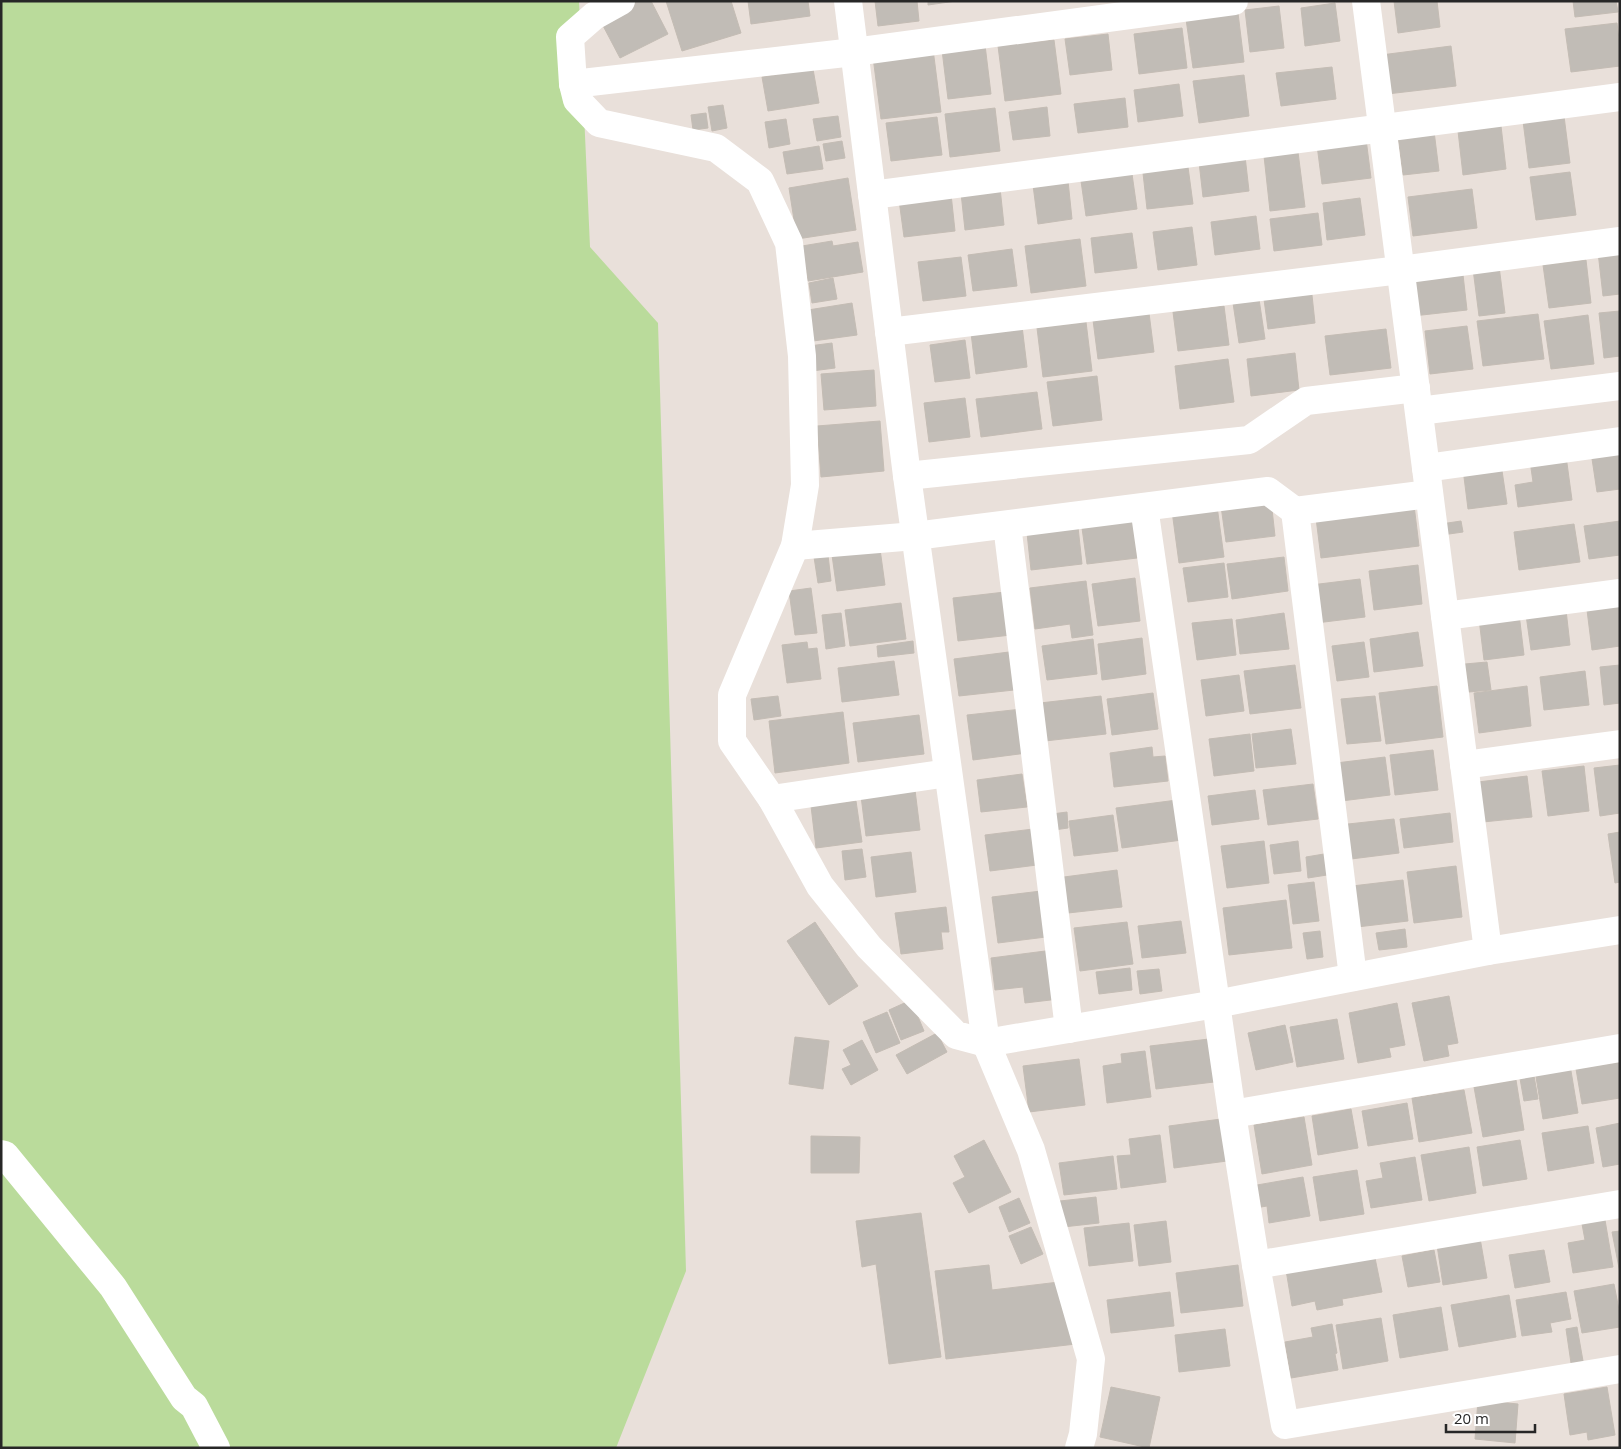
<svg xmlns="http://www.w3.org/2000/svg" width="1621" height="1449" font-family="'Open Sans',sans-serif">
<rect width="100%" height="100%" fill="#e9e0da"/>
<polygon fill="#badb9b" points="1,1 579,1 590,247 658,323 686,1271 616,1448 1,1448"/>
<g fill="#c1bcb6" stroke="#c4bcb4">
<polygon points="637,1 651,1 668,34 620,58 600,20"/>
<polygon points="666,1 731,1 741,33 682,51"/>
<polygon points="748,1 808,1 810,16 751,24"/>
<polygon points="875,1 917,1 919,21 878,26"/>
<polygon points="928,1 956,1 928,5"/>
<polygon points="1394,1 1437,1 1440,27 1398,33"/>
<polygon points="1573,1 1616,1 1618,12 1575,17"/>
<polygon points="1335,3 1340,41 1305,46 1301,8"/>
<polygon points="1279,6 1284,48 1250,52 1245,10"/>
<polygon points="1238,13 1244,62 1193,68 1186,19"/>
<polygon points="1617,23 1620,48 1620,66 1571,72 1565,29"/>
<polygon points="1182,28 1187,68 1139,74 1134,34"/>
<polygon points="1108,34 1112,70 1070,75 1065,39"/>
<polygon points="1054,40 1061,94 1005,101 998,46"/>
<polygon points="985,45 991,94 948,99 942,50"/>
<polygon points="1451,46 1456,86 1387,94 1381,55"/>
<polygon points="933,49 941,112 881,119 873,57"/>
<polygon points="1332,67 1336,99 1281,106 1276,73"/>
<polygon points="813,69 819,103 768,111 762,77"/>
<polygon points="1244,75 1249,116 1199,123 1193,81"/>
<polygon points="1179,84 1183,116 1138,122 1134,90"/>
<polygon points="1125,98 1128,127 1078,133 1074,104"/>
<polygon points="723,105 727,128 712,131 708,107"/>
<polygon points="1047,107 1050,136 1013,140 1009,112"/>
<polygon points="995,108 1000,151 950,157 945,114"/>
<polygon points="706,113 708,128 693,130 691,115"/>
<polygon points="838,116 841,137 817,141 813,119"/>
<polygon points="1564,116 1570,163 1529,168 1523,121"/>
<polygon points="937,117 942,155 891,161 886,123"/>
<polygon points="786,119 790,144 769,148 765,122"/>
<polygon points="1501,126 1506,169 1463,175 1458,131"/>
<polygon points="1434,131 1439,171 1403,175 1398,136"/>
<polygon points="1366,139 1371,178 1322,184 1317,145"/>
<polygon points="842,141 845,158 826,161 823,144"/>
<polygon points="819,146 823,169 787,174 783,152"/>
<polygon points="1298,152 1305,207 1270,211 1264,156"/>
<polygon points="1245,156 1249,191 1203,197 1199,162"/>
<polygon points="1188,167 1193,204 1147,209 1143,173"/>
<polygon points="1570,172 1576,215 1536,220 1530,177"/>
<polygon points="1132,174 1137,209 1086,216 1081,181"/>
<polygon points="848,178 856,230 797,239 789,188"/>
<polygon points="1068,181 1072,219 1038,224 1033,185"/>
<polygon points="1000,188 1004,225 965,230 961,193"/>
<polygon points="1472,189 1477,228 1413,236 1408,197"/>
<polygon points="951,194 955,231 904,237 899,200"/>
<polygon points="1360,198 1365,235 1327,240 1323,203"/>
<polygon points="1318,213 1322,245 1274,251 1270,219"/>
<polygon points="1256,216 1260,249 1215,255 1211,222"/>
<polygon points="1192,227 1197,265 1158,270 1153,232"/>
<polygon points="1132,233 1137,268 1095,273 1091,238"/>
<polygon points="1080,239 1086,286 1031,293 1025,246"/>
<polygon points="832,241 833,246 858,242 863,272 808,281 802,246"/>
<polygon points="1012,249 1017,286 973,291 968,255"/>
<polygon points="1620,249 1620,294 1603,296 1598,252"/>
<polygon points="961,257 966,296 923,301 918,262"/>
<polygon points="1586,260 1591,303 1549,308 1543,265"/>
<polygon points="1462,266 1467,310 1413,316 1408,272"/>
<polygon points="1499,266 1505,313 1479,316 1473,269"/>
<polygon points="833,278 837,299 812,303 809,283"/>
<polygon points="1311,286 1315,323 1268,329 1263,292"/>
<polygon points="1259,299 1265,339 1239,343 1233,303"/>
<polygon points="852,303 857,335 813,341 808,310"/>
<polygon points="1224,306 1229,345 1178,351 1173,312"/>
<polygon points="1620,311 1620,356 1604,358 1599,313"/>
<polygon points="1149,313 1154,352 1098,359 1093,320"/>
<polygon points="1538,314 1544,359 1483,366 1477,321"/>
<polygon points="1588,315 1594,364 1551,369 1544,321"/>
<polygon points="1086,322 1092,371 1043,377 1037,328"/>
<polygon points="1022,326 1027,367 976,374 971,333"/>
<polygon points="1467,326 1473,369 1430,374 1425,331"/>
<polygon points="1386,329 1391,368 1330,375 1325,336"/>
<polygon points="965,340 970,378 935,382 930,345"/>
<polygon points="832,343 835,368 812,371 809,346"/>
<polygon points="1295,353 1299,390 1251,396 1247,359"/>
<polygon points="1228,359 1234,402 1180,409 1175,366"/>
<polygon points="874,370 876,406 824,410 821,374"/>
<polygon points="1097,376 1102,420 1053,426 1047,382"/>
<polygon points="1037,392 1042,429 981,437 976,399"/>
<polygon points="965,398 970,437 929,442 924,403"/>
<polygon points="880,421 884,471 821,477 817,426"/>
<polygon points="1620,448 1620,489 1597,492 1591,452"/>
<polygon points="1566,456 1572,500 1518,507 1515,485 1533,482 1530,461"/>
<polygon points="1501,464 1507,504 1468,509 1463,469"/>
<polygon points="1271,500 1275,536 1226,542 1221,506"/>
<polygon points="1414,505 1419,546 1321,558 1316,518"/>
<polygon points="1217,506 1224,557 1179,563 1172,511"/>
<polygon points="1133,521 1137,558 1087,564 1082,528"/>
<polygon points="1461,521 1463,532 1442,535 1441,524"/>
<polygon points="1620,521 1620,555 1589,559 1584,526"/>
<polygon points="1574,524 1580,562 1519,570 1514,532"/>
<polygon points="1078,527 1082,564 1031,570 1027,533"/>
<polygon points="880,549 885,585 837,591 832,555"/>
<polygon points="828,555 831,581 818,583 814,557"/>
<polygon points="1284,557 1288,591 1232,599 1227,564"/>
<polygon points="1224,563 1228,597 1188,602 1183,568"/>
<polygon points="1418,565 1422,604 1374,610 1369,571"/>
<polygon points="1135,578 1140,621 1098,626 1092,584"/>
<polygon points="1360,579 1365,617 1316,623 1311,585"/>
<polygon points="1086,581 1093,635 1072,638 1070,624 1035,629 1030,588"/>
<polygon points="811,588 817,633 795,635 789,591"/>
<polygon points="1005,592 1011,635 958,641 953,598"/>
<polygon points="901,603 906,639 850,646 845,610"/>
<polygon points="1620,606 1620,646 1592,650 1587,610"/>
<polygon points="1566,610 1570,645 1531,650 1526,615"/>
<polygon points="841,613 845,646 826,649 822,615"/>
<polygon points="1284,613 1289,649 1240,654 1236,620"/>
<polygon points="1519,614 1524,655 1484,660 1479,619"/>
<polygon points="1232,619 1236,655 1197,660 1192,623"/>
<polygon points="1418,632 1423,666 1374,672 1370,639"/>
<polygon points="1142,638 1146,674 1102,680 1098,644"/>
<polygon points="1093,639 1097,674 1047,680 1042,646"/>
<polygon points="913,641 914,653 878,657 877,646"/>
<polygon points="807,642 808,649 817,648 821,679 787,683 782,645"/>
<polygon points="1364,642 1369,677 1337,681 1332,646"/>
<polygon points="1009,652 1014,690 959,696 954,659"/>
<polygon points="894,661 899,695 842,702 838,668"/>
<polygon points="1487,662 1491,690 1469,692 1465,664"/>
<polygon points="1295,665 1301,708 1250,714 1244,671"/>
<polygon points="1620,665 1620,703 1604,705 1600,667"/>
<polygon points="1585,671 1589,705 1544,710 1540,677"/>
<polygon points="1239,675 1244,711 1206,716 1201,680"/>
<polygon points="1437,686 1443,737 1386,744 1379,693"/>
<polygon points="1527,686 1531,726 1479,733 1474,693"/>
<polygon points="1153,693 1158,729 1112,735 1107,699"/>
<polygon points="778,696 781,716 754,720 751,699"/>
<polygon points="1101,696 1106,734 1045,741 1040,703"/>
<polygon points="1375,696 1381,741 1347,744 1341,699"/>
<polygon points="1022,709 1027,753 973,760 967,715"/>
<polygon points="843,712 849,763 775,773 769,721"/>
<polygon points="919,715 924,754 858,762 853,723"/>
<polygon points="1291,729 1296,764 1256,768 1252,734"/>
<polygon points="1250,734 1254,771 1214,776 1209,739"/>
<polygon points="1152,747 1153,757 1165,756 1168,781 1114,787 1110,753"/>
<polygon points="1433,750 1438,790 1395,795 1390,755"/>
<polygon points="1385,757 1390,795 1341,801 1336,763"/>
<polygon points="1620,765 1620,813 1600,816 1594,768"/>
<polygon points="1584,766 1589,811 1548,816 1542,771"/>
<polygon points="1022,774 1027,807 981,812 977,780"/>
<polygon points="1527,776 1532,817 1483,822 1478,782"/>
<polygon points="1313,784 1318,819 1268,825 1263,790"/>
<polygon points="915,790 920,830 866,836 861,796"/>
<polygon points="1255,790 1259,819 1212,825 1208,796"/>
<polygon points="1177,800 1182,840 1122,848 1116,808"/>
<polygon points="856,801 862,842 816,848 811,806"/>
<polygon points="1067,812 1068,828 1054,830 1052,814"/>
<polygon points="1450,813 1453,842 1404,848 1400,819"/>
<polygon points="1113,815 1118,851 1074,856 1069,821"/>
<polygon points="1394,819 1399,853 1343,860 1339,825"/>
<polygon points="1033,829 1037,865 990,871 985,835"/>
<polygon points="1620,832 1620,882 1615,883 1608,834"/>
<polygon points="1264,841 1269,883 1227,888 1221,846"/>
<polygon points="1298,841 1301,871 1274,874 1270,845"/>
<polygon points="862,849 866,877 845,880 842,851"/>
<polygon points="911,852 916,892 876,897 871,857"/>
<polygon points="1324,854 1327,875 1308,878 1306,857"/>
<polygon points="1456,866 1462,917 1414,923 1407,872"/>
<polygon points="1117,870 1122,907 1068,913 1064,877"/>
<polygon points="1403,880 1408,921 1357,927 1352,886"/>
<polygon points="1314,882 1319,921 1293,924 1288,885"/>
<polygon points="1041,891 1046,937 998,943 992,897"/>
<polygon points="1286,900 1292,948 1229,955 1223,908"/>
<polygon points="946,907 949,932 941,932 943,949 901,954 895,913"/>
<polygon points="1181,921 1186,953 1142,958 1138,926"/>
<polygon points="815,922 858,986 829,1005 787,941"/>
<polygon points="1127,922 1133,964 1080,971 1074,928"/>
<polygon points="1405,929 1407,947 1379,950 1376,933"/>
<polygon points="1320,931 1323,957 1307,959 1303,933"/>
<polygon points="1053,950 1059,999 1025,1003 1023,987 995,990 991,958"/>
<polygon points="1130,968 1132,990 1099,994 1096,972"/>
<polygon points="1159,969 1162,991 1140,994 1137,971"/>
<polygon points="1449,996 1458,1043 1447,1045 1449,1056 1424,1061 1412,1003"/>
<polygon points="911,1000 924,1031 901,1040 889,1010"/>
<polygon points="1397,1003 1405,1045 1389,1048 1391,1057 1358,1063 1349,1013"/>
<polygon points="887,1012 900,1043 876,1053 863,1022"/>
<polygon points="1337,1019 1344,1059 1297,1067 1290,1027"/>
<polygon points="1285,1025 1293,1062 1256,1070 1248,1033"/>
<polygon points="937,1033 947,1052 907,1074 896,1055"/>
<polygon points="795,1037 829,1041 823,1089 789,1084"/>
<polygon points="1209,1039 1214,1082 1156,1089 1150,1046"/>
<polygon points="862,1040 878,1070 851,1085 842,1069 851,1065 843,1050"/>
<polygon points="1145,1051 1151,1097 1107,1103 1103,1066 1122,1063 1121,1054"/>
<polygon points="1079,1059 1085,1105 1029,1112 1023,1066"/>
<polygon points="1620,1062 1620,1098 1582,1104 1576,1069"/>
<polygon points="1570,1065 1578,1113 1543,1119 1535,1071"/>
<polygon points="1533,1070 1538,1099 1524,1101 1519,1073"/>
<polygon points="1516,1080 1524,1130 1483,1137 1474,1087"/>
<polygon points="1464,1090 1472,1133 1419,1142 1412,1098"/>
<polygon points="1407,1103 1413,1139 1368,1146 1362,1111"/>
<polygon points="1351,1109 1358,1148 1318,1155 1312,1116"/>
<polygon points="1304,1117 1312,1165 1262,1174 1254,1125"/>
<polygon points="1221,1119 1227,1161 1174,1168 1169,1126"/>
<polygon points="1620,1123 1620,1164 1603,1167 1596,1128"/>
<polygon points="1588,1126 1594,1163 1548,1171 1542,1133"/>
<polygon points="1160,1135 1166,1182 1121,1188 1117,1156 1131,1155 1129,1139"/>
<polygon points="811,1136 860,1137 859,1173 811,1173"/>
<polygon points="984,1140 1011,1192 969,1213 953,1183 965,1177 954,1156"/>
<polygon points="1520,1140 1527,1179 1483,1186 1477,1147"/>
<polygon points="1469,1147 1476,1193 1429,1201 1421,1155"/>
<polygon points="1113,1156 1117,1189 1064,1195 1059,1163"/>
<polygon points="1415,1157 1422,1200 1371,1208 1366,1181 1383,1178 1380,1163"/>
<polygon points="1357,1170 1364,1214 1320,1221 1313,1177"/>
<polygon points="1303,1177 1310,1216 1269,1223 1267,1206 1261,1207 1257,1185"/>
<polygon points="1096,1197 1099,1223 1063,1227 1060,1201"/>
<polygon points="1019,1198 1030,1223 1009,1232 999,1207"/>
<polygon points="921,1213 941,1357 889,1364 876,1264 862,1267 856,1221"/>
<polygon points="1605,1220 1613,1267 1573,1273 1568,1243 1585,1240 1582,1224"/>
<polygon points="1166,1221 1171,1262 1139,1266 1134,1225"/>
<polygon points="1129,1223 1133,1261 1089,1266 1084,1228"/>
<polygon points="1031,1227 1043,1254 1021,1264 1009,1236"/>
<polygon points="1620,1231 1620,1273 1612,1232"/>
<polygon points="1480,1238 1487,1278 1443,1285 1437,1245"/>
<polygon points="1434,1250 1440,1282 1408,1287 1402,1256"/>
<polygon points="1544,1250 1550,1282 1515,1288 1509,1255"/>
<polygon points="1374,1253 1382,1292 1342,1299 1343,1305 1317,1310 1315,1301 1292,1306 1286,1270"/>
<polygon points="989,1265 992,1290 1059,1282 1063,1310 1072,1309 1076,1344 946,1359 935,1271"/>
<polygon points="1238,1265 1243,1306 1181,1313 1176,1273"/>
<polygon points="1614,1284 1620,1315 1620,1327 1582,1333 1574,1291"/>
<polygon points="1170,1292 1174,1326 1111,1333 1107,1300"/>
<polygon points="1566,1292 1571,1319 1550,1323 1552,1332 1522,1336 1516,1300"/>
<polygon points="1509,1295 1516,1337 1459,1347 1451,1305"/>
<polygon points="1441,1307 1448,1350 1400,1358 1393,1315"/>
<polygon points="1381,1318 1388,1361 1343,1369 1336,1325"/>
<polygon points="1332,1324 1337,1353 1335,1354 1338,1370 1291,1378 1285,1342 1313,1337 1311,1328"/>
<polygon points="1577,1327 1583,1361 1571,1363 1566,1329"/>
<polygon points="1225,1329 1230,1366 1179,1372 1175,1335"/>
<polygon points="1111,1387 1160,1397 1149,1448 1100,1437"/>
<polygon points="1607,1387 1615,1435 1588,1440 1587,1432 1570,1435 1564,1394"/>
<polygon points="1478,1400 1518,1404 1515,1443 1475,1439"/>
</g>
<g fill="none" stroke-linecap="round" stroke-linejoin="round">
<g stroke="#fff" stroke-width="28">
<polyline points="621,1 594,16 570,37 573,84 577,100 599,123 716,148 760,181 789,243 802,356 805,485 795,546 732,695 732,741 772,799 820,886 869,947 956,1035 986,1043 1216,1004 1488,951 1620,930"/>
<polyline points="848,1 907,476 986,1043 1031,1150 1091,1359 1083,1434 1079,1448"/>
<polyline points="1366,1 1488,951"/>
<polyline points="573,84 854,52 1234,1"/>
<polyline points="872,195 1620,97"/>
<polyline points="889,332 1400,270 1620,241"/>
<polyline points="1419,411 1620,386"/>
<polyline points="1426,468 1620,441"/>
<polyline points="907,476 1249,440 1306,401 1416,388"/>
<polyline points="1144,507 1232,1114 1256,1265 1285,1425 1620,1369"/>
<polyline points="1295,511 1353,977"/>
<polyline points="1007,525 1069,1029"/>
<polyline points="795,546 915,536 1268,491 1295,511 1429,494"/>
<polyline points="1445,616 1620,593"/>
<polyline points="1464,765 1620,744"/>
<polyline points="772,799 948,773"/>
<polyline points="1232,1114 1620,1048"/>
<polyline points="1,1154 5,1155 113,1287 184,1398 194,1406 216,1448"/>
<polyline points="1256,1265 1620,1204"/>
</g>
</g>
<rect width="1621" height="1449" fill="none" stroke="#272727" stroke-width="5"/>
<path d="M1446 1424v8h89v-8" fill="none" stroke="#272727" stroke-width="2.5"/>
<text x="1454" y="1424" font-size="15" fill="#272727" stroke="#ffffff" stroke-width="4" paint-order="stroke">20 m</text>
</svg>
